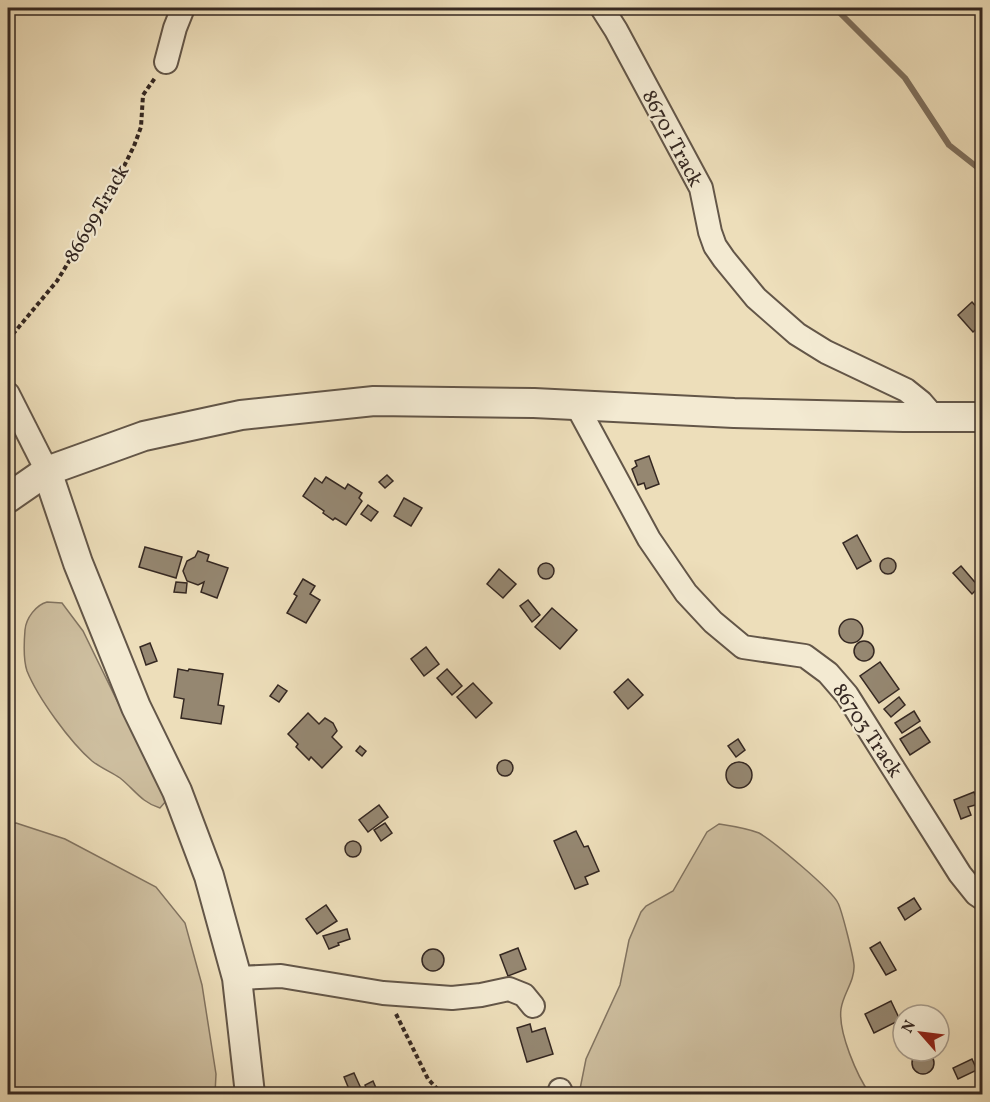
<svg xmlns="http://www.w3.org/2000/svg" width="990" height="1102" font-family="Vollkorn,serif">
<rect width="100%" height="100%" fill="#eddeba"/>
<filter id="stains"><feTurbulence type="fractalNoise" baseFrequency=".00333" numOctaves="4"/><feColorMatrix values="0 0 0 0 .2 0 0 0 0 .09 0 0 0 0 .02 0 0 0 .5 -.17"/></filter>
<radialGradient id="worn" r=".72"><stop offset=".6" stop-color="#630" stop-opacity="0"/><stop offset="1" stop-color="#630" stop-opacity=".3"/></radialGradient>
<g fill="#cebfa0" stroke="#827461" stroke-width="1.5">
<path d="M 47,602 L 62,603 L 83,631 L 166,801 L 160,808 C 142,803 134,789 120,778 C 111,772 101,768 92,761 C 70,742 38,698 27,671 C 23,659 24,642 25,630 C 26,618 36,605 47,602 Z"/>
<polygon points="16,823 65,839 156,887 185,923 202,985 216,1074 215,1094 8,1094 8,824"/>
<path d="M 719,824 C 732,826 746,828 759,833 C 772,840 832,890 838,903 C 842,911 853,955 854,965 C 855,981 843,994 841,1009 C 838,1032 857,1076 870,1094 L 579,1094 L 586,1059 L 620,985 L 629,940 L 641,912 L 646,906 L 673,891 L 707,832 Z"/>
</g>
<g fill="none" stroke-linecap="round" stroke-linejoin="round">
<polyline stroke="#7e705e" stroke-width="6" points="835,8 905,78 949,145 982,171"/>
</g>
<g fill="#958771" stroke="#352822" stroke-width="1.5">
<polygon points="972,302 982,313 982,324 973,332 958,315"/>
<polygon points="649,456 659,484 646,489 644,483 638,485 632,469 637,466 635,461"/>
<polygon points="387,475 393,481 385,488 379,482"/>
<polygon points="326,477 345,489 348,484 362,493 359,498 362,501 346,525 335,518 333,520 323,513 324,511 303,496 315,478 322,483"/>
<polygon points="404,498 422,508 411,526 394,516"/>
<polygon points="368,505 378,512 371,521 361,514"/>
<polygon points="857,535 871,561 857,569 843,543"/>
<polygon points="145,547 182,557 176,578 139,567"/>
<polygon points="198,551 209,555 207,561 228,568 217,598 201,592 204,582 198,585 187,581 183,571 187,561 195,557"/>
<circle cx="888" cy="566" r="8"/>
<circle cx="546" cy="571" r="8"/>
<polygon points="961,566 979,587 972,594 953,573"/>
<polygon points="499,569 516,584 503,598 487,584"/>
<polygon points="303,579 315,586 310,594 320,600 306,623 287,613 297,596 294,594"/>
<polygon points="176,582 187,583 186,593 174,592"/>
<polygon points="528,600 540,615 532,622 520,606"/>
<polygon points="552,608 577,630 560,649 535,627"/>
<circle cx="851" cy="631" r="12"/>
<circle cx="864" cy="651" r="10"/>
<polygon points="150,643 157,661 146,665 140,647"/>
<polygon points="426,647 439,664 424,676 411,659"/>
<polygon points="880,662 899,689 879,703 860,676"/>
<polygon points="178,669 188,671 189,669 223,674 218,705 224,706 221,724 181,718 184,699 174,697"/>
<polygon points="447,669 462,686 452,695 437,678"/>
<polygon points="628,679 643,695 628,709 614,692"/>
<polygon points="473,683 492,703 476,718 457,697"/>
<polygon points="278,685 287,691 279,702 270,696"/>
<polygon points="899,697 905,705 891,717 884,709"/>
<polygon points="914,711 920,721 902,733 895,723"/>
<polygon points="308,713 319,724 325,718 333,723 337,731 332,737 342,747 322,768 311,757 309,760 296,747 298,744 288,734"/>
<polygon points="920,727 930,742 910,755 900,739"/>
<polygon points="738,739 745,750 736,757 728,746"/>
<polygon points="360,746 366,751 362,756 356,751"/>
<circle cx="505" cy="768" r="8"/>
<circle cx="739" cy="775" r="13"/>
<polygon points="974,792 979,804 968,807 971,815 961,819 954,800"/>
<polygon points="379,805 388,817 368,832 359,820"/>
<polygon points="385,823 392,833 381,841 374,830"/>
<polygon points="576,831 584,847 588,846 599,871 585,877 588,884 575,889 554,841"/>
<circle cx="353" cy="849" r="8"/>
<polygon points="914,898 921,909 905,920 898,908"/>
<polygon points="326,905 337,921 317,934 306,919"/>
<polygon points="347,929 350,939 338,943 339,945 329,949 323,936"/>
<polygon points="880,942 896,970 886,975 870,948"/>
<polygon points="518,948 526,969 508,976 500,955"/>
<circle cx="433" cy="960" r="11"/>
<polygon points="891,1001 900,1020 874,1033 865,1014"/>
<polygon points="530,1024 532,1032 545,1028 553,1054 527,1062 517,1028"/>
<circle cx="923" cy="1063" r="11"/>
<polygon points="972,1059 977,1070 958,1079 953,1068"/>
<polygon points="354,1073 363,1093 360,1094 351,1094 344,1077"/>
<polygon points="373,1081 376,1088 368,1092 365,1085"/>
</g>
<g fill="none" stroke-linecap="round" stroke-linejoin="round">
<defs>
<g id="minor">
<polyline points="602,8 616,30 701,188 710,232 715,246 724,259 756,298 797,334 826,352 906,390 921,402 934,417"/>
<polyline points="166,62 175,28 183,8"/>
<polyline points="8,394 47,471"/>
<polyline points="577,406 649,539 686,593 713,622 743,647 805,656 828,673 847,695 960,874 976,894 982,898"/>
<polyline points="237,978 281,976 383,993 452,998 481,995 509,989 524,995 533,1006"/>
<polyline points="560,1090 562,1094"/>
</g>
<g id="tertiary">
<polyline points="47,471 78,563 136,707 177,791 209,876 237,978 250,1094"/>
<polyline points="8,498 47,471 144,436 241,415 374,401 534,403 734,413 904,417 982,417"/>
</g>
</defs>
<use href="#minor" stroke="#635648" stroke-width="26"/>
<use href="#tertiary" stroke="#635648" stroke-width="32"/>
<g stroke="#352822" stroke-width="4" stroke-dasharray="4.5 3" stroke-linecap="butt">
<polyline points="8,340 57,281 82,240 99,217 134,146 141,127 143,95 155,78"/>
<polyline points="396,1014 428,1079 442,1094"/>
</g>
<use href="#minor" stroke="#f3ead2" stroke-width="22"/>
<use href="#tertiary" stroke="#f3ead2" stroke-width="28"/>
</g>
<g text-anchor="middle" stroke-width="4.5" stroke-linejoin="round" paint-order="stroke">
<g font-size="21" fill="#352822" stroke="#f3ead2">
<text transform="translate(673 138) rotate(62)" y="7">86701 Track</text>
<text transform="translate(96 213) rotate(-60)" y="7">86699 Track</text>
<text transform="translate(868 730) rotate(56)" y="7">86703 Track</text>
</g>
</g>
<rect width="990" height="1102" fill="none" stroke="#eddeba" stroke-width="30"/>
<rect x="9" y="9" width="972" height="1084" fill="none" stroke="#352822" stroke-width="3"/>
<rect x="15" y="15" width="960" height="1072" fill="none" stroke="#352822" stroke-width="1.5"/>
<g transform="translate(921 1033) rotate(298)"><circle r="28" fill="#f3ead2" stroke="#a79c8c" stroke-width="1.5"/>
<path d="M0-4.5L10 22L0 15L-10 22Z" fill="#8f2418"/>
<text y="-9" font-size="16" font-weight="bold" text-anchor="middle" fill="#352822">N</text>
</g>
<rect width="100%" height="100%" filter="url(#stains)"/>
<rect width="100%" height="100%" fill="url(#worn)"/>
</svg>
